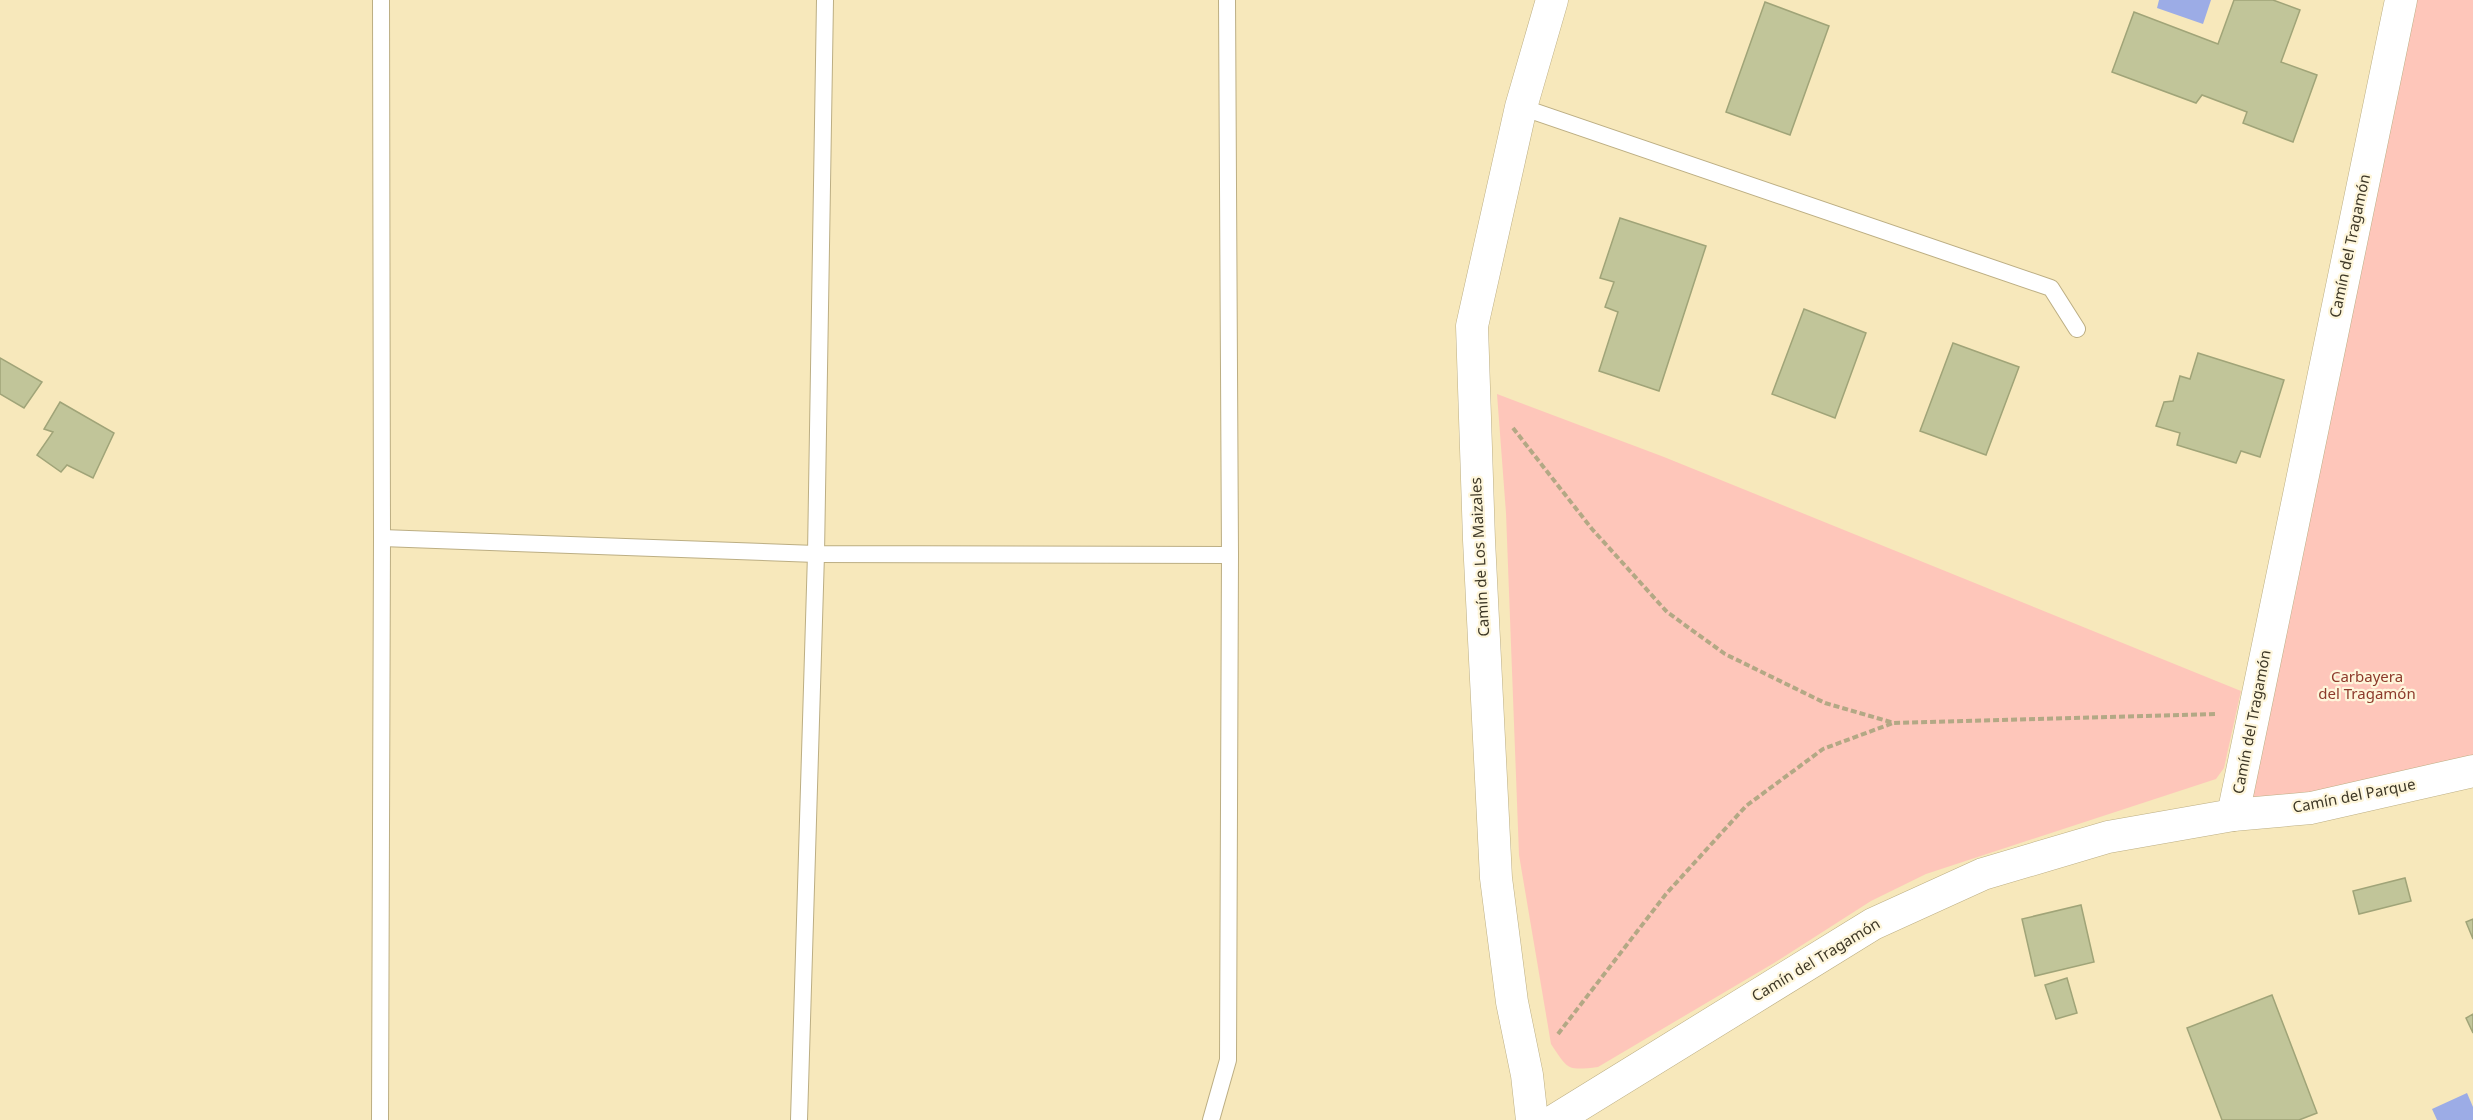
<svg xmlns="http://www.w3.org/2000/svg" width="2473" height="1120" font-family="'Noto Sans',sans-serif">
<rect width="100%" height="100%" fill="#f7e8bb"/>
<g fill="#fec6ba">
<polygon points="2401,0 2473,0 2473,771 2233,815"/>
<path d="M 1497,394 L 1664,457 L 2241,691 L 2224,768 L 2216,779 L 1926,874 L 1871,901 L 1774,963 L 1598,1067 C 1566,1071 1568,1069 1551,1044 L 1519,855 L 1506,513 Z"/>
</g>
<g fill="#9cace6">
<polygon points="2159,0 2211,0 2203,24 2157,8"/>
<polygon points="2467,1093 2473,1107 2473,1120 2437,1120 2432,1109"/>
</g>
<g fill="#c1c599" stroke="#a0a478" stroke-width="1.5">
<polygon points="2234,0 2273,0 2300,10 2281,62 2317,75 2293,142 2243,123 2247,112 2202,95 2196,103 2112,72 2134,12 2218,44"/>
<polygon points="1765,2 1829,26 1790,135 1726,112"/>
<polygon points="1620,218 1706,246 1659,391 1599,371 1618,312 1605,307 1614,282 1600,278"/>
<polygon points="1804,309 1866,333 1835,418 1772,394"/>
<polygon points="1953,343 2019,367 1986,455 1920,431"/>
<polygon points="2198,353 2284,380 2260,457 2241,451 2236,463 2177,445 2180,433 2156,426 2164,402 2173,401 2180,376 2190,379"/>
<polygon points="0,358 42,382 24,408 0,394"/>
<polygon points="60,402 114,433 93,478 67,465 61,472 37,455 53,432 44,429"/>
<polygon points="2405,878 2411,901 2359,914 2353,891"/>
<polygon points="2081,905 2094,962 2035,976 2022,919"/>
<polygon points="2473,919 2473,939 2466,922"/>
<polygon points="2067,978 2077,1013 2056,1019 2045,985"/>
<polygon points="2272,995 2317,1113 2299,1120 2222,1120 2187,1028"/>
<polygon points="2473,1014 2473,1033 2466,1018"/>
</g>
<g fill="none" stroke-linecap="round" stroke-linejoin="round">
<defs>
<g id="service">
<polyline points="1521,107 2051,288 2077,329"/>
<polyline points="382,538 816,554 1230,555"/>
<polyline points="380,1120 382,538 381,0"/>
<polyline points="799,1120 816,554 825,0"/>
<polyline points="1211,1120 1228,1060 1230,555 1227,0"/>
</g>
<g id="minor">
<polyline points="2233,815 2401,0"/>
<polyline points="1532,1120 1527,1075 1512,1002 1496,878 1479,540 1472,326 1521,107 1552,0"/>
<polyline points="1555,1120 1873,924 1983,874 2108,837 2233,815 2311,808 2473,771"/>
</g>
</defs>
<use href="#service" stroke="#bcae83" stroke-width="18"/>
<use href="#minor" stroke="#bcae83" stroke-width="33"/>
<g stroke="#b3a885" stroke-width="4" stroke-dasharray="6 3" stroke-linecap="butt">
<polyline points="1513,428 1592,529 1667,612 1725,654 1825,703 1894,723 2216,714"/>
<polyline points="1558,1034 1666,894 1746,806 1823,749 1893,723"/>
</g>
<use href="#service" stroke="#fff" stroke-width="16"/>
<use href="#minor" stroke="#fff" stroke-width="32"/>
</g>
<g text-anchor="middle" stroke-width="4.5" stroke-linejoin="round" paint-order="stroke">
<g font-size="15" fill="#3d3726" stroke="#fef6db">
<text transform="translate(2350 246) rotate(-78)" y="5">Camín del Tragamón</text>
<text transform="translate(1480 557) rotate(-93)" y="5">Camín de Los Maizales</text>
<text transform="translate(2252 722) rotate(-79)" y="5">Camín del Tragamón</text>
<text transform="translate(2354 796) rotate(-11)" y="5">Camín del Parque</text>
<text transform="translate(1816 960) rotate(-31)" y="5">Camín del Tragamón</text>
</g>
<g font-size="15" fill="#8d3a2b" stroke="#fef6db">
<text x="2367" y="682">Carbayera<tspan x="2367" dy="17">del Tragamón</tspan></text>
</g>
</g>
</svg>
